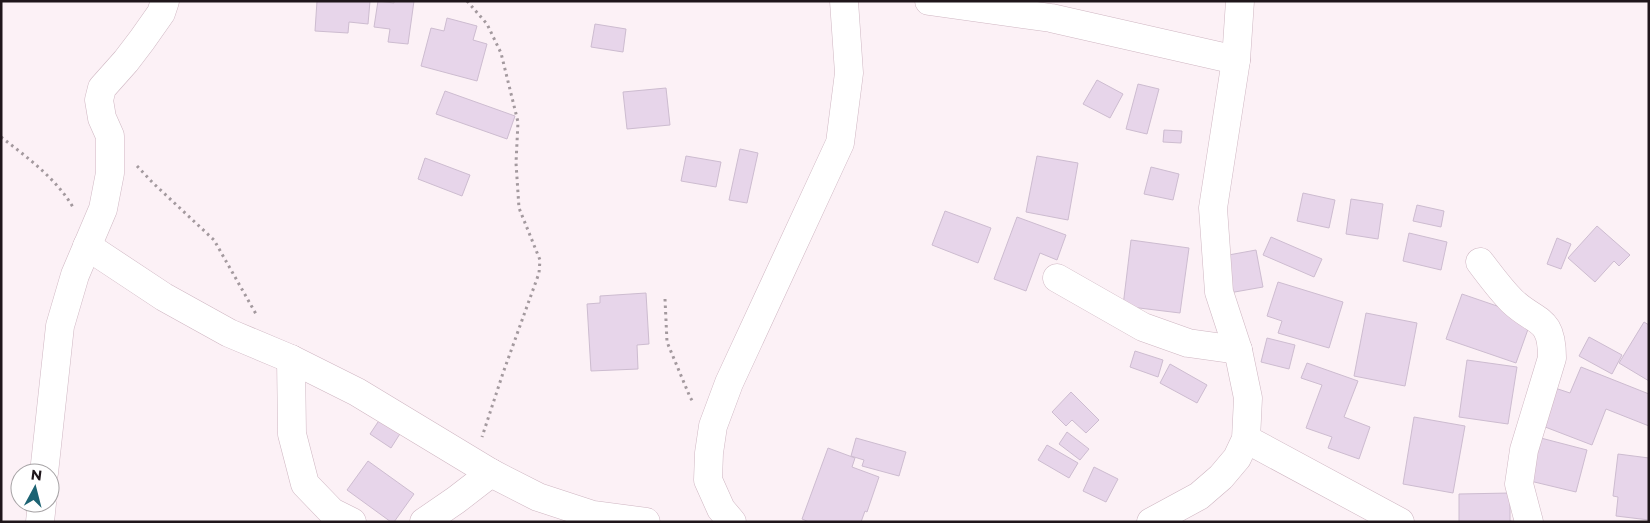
<svg xmlns="http://www.w3.org/2000/svg" width="1650" height="523" font-family="Montserrat,sans-serif">
<rect width="100%" height="100%" fill="#fcf1f6"/>
<g fill="#e7d5ea" stroke="#cdbcd0">
<polygon points="317,1 370,1 368,24 349,22 348,33 315,31"/>
<polygon points="378,1 394,3 394,1 414,1 408,44 388,42 390,29 374,27"/>
<polygon points="447,18 477,26 473,40 487,44 477,81 421,66 431,28 444,31"/>
<polygon points="595,24 626,29 623,52 591,47"/>
<polygon points="1097,80 1123,94 1110,118 1083,104"/>
<polygon points="1138,84 1159,89 1147,134 1126,129"/>
<polygon points="666,88 670,125 627,129 623,92"/>
<polygon points="445,91 515,116 507,139 436,114"/>
<polygon points="1164,130 1182,131 1181,143 1163,142"/>
<polygon points="740,149 758,153 747,203 729,200"/>
<polygon points="686,156 721,162 716,187 681,181"/>
<polygon points="1037,156 1078,163 1068,220 1026,212"/>
<polygon points="425,158 470,175 462,196 418,179"/>
<polygon points="1151,167 1179,174 1173,200 1144,194"/>
<polygon points="1303,193 1335,200 1329,228 1297,221"/>
<polygon points="1351,199 1383,204 1378,239 1346,234"/>
<polygon points="1417,205 1444,211 1441,227 1413,221"/>
<polygon points="945,211 991,228 978,263 932,245"/>
<polygon points="1017,217 1066,235 1057,260 1040,253 1026,291 994,279"/>
<polygon points="1597,226 1630,255 1619,266 1614,261 1595,282 1568,258"/>
<polygon points="1409,233 1447,242 1441,270 1403,261"/>
<polygon points="1271,237 1322,259 1314,277 1263,255"/>
<polygon points="1557,238 1571,244 1561,269 1547,264"/>
<polygon points="1131,240 1189,248 1180,313 1123,306"/>
<polygon points="1256,250 1263,287 1229,293 1223,256"/>
<polygon points="1278,282 1343,302 1329,348 1278,333 1282,321 1267,316"/>
<polygon points="646,293 649,344 637,345 638,369 591,371 587,304 600,303 600,296"/>
<polygon points="1462,294 1532,318 1516,363 1446,339"/>
<polygon points="1366,313 1417,323 1405,386 1354,376"/>
<polygon points="1644,322 1649,325 1649,381 1619,363"/>
<polygon points="1589,337 1622,355 1612,374 1579,356"/>
<polygon points="1267,338 1295,345 1289,369 1261,362"/>
<polygon points="1135,351 1163,360 1158,377 1130,367"/>
<polygon points="1467,360 1517,367 1508,424 1459,417"/>
<polygon points="1307,363 1358,381 1344,417 1370,427 1359,459 1328,448 1332,437 1306,428 1322,385 1301,378"/>
<polygon points="1170,364 1207,385 1197,403 1160,383"/>
<polygon points="1581,367 1649,394 1649,426 1606,409 1592,445 1540,425 1555,388 1570,393"/>
<polygon points="1071,392 1099,420 1086,433 1072,420 1066,426 1052,412"/>
<polygon points="382,416 403,429 391,448 370,434"/>
<polygon points="1414,417 1465,426 1453,493 1403,484"/>
<polygon points="1067,432 1089,449 1080,460 1059,444"/>
<polygon points="1537,437 1587,450 1576,492 1526,480"/>
<polygon points="856,438 906,452 899,476 862,466 864,460 851,456"/>
<polygon points="1047,445 1078,463 1069,478 1038,460"/>
<polygon points="828,448 855,458 852,467 879,477 867,512 865,511 861,522 809,522 802,519"/>
<polygon points="1618,454 1649,458 1649,520 1616,516 1618,497 1613,496"/>
<polygon points="368,461 414,494 394,522 391,522 347,490"/>
<polygon points="1094,467 1118,479 1106,502 1083,491"/>
<polygon points="1510,493 1510,521 1517,522 1459,522 1459,494"/>
</g>
<g fill="none" stroke-linecap="round" stroke-linejoin="round">
<defs>
<g id="street">
<polyline points="929,1 1051,18 1236,60"/>
<polyline points="87,246 164,297 229,333 291,359 357,392 491,473 538,497 593,515 646,522"/>
<path d="M 1480,262 C 1490,275 1500,289 1512,301 C 1536,324 1552,316 1552,358 L 1524,450 L 1519,484 L 1529,522"/>
<polyline points="1057,278 1143,327 1188,343 1238,350"/>
<polyline points="291,359 292,434 305,484 332,512 352,522"/>
<polyline points="1246,439 1400,522"/>
<polyline points="44,473 60,326 75,275 103,209 110,173 110,136 102,118 99,100 102,88 126,61 142,40 161,13 165,1"/>
<polyline points="40,522 42,503"/>
<polyline points="424,522 456,500 491,473"/>
<polyline points="732,522 721,509 708,480 709,453 713,426 729,383 840,143 849,73 844,1"/>
<polyline points="1151,522 1199,496 1221,477 1237,458 1246,439 1248,398 1238,350 1219,292 1213,208 1236,60 1240,1"/>
</g>
</defs>
<use href="#street" stroke="#cfb6c2" stroke-width="29"/>
<g stroke="#a3999e" stroke-width="3" stroke-dasharray="2.5 4" stroke-linecap="butt">
<polyline points="467,1 487,24 501,53 518,122 516,163 519,208 540,260 539,273 534,287 503,373 482,437"/>
<path d="M 1,137 C 28,158 57,179 74,209"/>
<polyline points="137,166 153,183 214,240 256,314"/>
<polyline points="665,299 667,342 690,397 693,402"/>
</g>
<use href="#street" stroke="#fff" stroke-width="28"/>
</g>
<rect width="1650" height="523" fill="none" stroke="#1f161b" stroke-width="5"/>
<g transform="translate(35 488) rotate(7)"><circle r="24" fill="#ffffff" stroke="#a5a2a4"/>
<path d="M0-4L9 19L0 12L-9 19Z" fill="#1c6373"/>
<text y="-8" font-size="14" font-weight="bold" text-anchor="middle" fill="#1f161b">N</text>
</g>
</svg>
